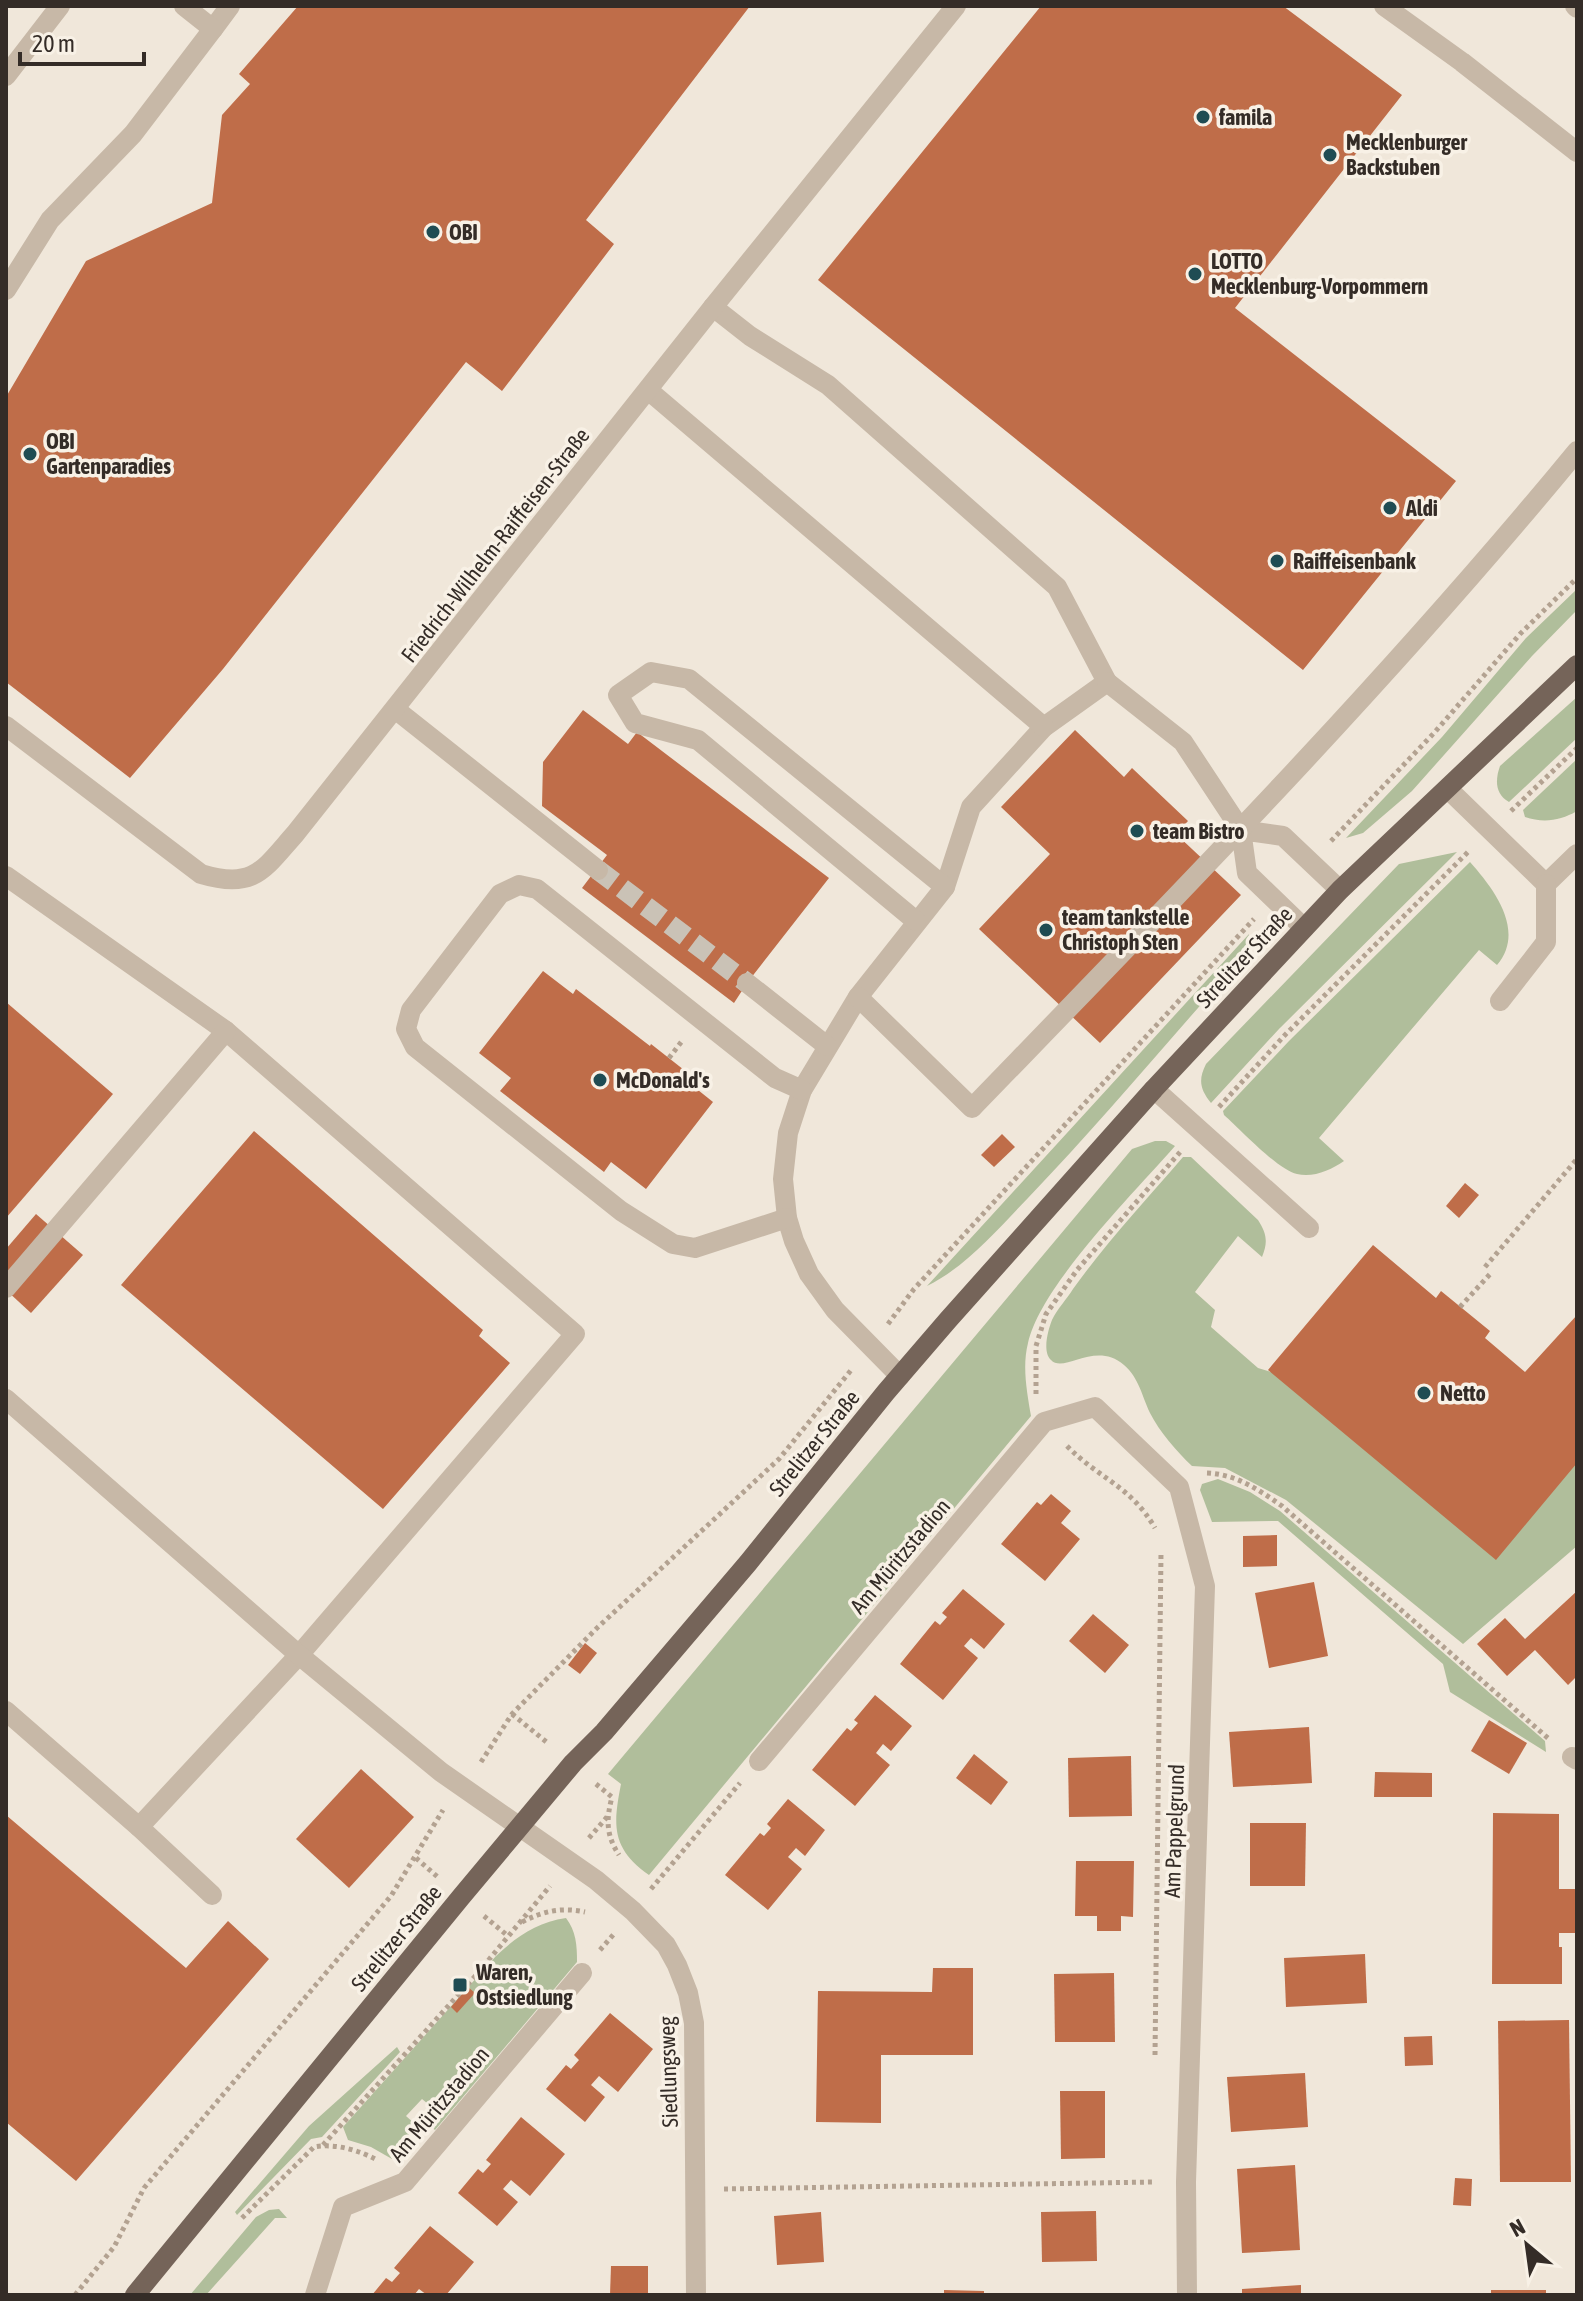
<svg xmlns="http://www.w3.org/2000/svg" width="1583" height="2301" font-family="'Asap Condensed',sans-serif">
<rect width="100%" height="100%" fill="#f0e7da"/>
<g fill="#b0be9b">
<polygon points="1577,589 1577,610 1532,656 1412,791 1363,833 1346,838 1442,737 1526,638"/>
<path d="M 1577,697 L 1577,738 L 1509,802 C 1495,794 1495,780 1500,766 Z"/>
<path d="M 1577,759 L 1577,811 C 1560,821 1543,823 1525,817 L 1523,810 Z"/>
<path d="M 1457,852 L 1279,1029 L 1211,1103 C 1200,1089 1198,1080 1206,1064 L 1399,864 Z"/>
<path d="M 1470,862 C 1494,889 1526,931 1497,965 L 1479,950 L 1319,1138 L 1344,1161 C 1331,1170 1313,1178 1297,1174 C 1278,1170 1241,1130 1224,1115 L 1223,1111 L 1289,1041 Z"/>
<path d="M 1249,934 L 1246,948 L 1236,965 C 1167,1042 1100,1123 1028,1198 C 997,1230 967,1266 927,1286 Z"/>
<path d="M 1155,1141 L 1166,1141 L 1175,1146 C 1134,1193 1041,1285 1028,1343 C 1022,1367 1027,1392 1031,1416 L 649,1875 C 611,1848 613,1825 621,1784 L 608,1774 L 1132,1149 Z"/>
<path d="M 1183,1157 L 1191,1157 L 1258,1220 C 1267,1234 1268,1242 1262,1257 L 1238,1236 L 1195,1292 L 1215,1310 L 1211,1327 L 1258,1368 L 1577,1463 L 1577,1546 L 1463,1644 L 1286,1500 L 1225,1468 L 1192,1466 C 1177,1452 1159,1431 1150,1413 C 1142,1396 1139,1378 1124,1365 C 1095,1340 1064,1374 1051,1360 C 1042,1352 1048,1330 1052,1320 C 1057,1309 1067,1299 1073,1289 C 1106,1243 1146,1200 1183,1157 Z"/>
<polygon points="1218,1479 1250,1492 1280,1511 1545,1741 1546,1752 1450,1692 1443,1664 1278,1521 1212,1522 1200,1490 1202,1484"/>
<path d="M 566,1918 C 576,1931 577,1945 577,1962 L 435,2130 L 424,2121 L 434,2109 L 422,2099 L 406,2116 L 424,2132 L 411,2148 L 392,2159 L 371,2147 L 348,2140 L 343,2127 L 496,1956 C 516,1937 537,1922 566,1918 Z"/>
<polygon points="397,2047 400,2052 322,2137 311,2139 237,2215 235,2212 309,2126"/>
<polygon points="269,2210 279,2209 287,2218 275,2218 206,2295 190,2295 256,2217"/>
</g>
<g fill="#bf6d49">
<polygon points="298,6 750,6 586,220 614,244 502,391 466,362 223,669 130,778 6,682 6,397 86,261 212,203 222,115 250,84 239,74"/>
<polygon points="1041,6 1283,6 1402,95 1235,308 1456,481 1303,670 818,280"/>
<polygon points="583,710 628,744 637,732 829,878 747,983 734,1003 582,888 607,855 542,806 543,762"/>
<polygon points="1075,730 1124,777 1132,768 1188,821 1176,834 1241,895 1100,1043 979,929 1050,854 1001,807"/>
<polygon points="543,971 573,994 576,989 650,1046 651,1044 693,1077 688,1082 713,1102 646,1189 611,1162 604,1172 500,1091 511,1078 479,1053"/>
<polygon points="6,1002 113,1094 6,1218"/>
<polygon points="254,1131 483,1330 479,1336 510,1363 383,1509 121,1285"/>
<polygon points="1002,1134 1015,1147 994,1167 981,1155"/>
<polygon points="1465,1183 1479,1195 1459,1218 1446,1206"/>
<polygon points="36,1214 83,1255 31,1313 6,1290 6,1249"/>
<polygon points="1373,1245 1436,1298 1441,1291 1490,1331 1485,1338 1525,1372 1577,1315 1577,1463 1496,1560 1268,1370"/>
<polygon points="1051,1494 1071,1511 1061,1523 1080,1539 1045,1581 1001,1544 1037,1502 1041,1505"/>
<polygon points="1277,1535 1277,1566 1243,1567 1243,1536"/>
<polygon points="1314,1582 1328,1656 1269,1668 1255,1593"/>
<polygon points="963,1589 1005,1624 984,1649 971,1638 964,1646 978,1658 943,1700 900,1664 935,1621 940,1625 947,1617 942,1613"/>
<polygon points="1577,1591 1577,1676 1568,1685 1535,1650 1507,1676 1477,1644 1505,1618 1525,1639"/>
<polygon points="1093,1614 1129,1645 1105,1673 1069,1641"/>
<polygon points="585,1643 597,1653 580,1674 568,1665"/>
<polygon points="875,1695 912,1726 891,1751 883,1744 876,1753 890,1765 855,1806 812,1770 847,1728 851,1731 858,1723 854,1720"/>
<polygon points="1489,1720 1527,1743 1509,1774 1471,1751"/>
<polygon points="1309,1727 1312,1783 1233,1787 1229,1732"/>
<polygon points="974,1754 1008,1782 991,1805 956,1778"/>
<polygon points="1131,1756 1132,1816 1069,1817 1068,1758"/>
<polygon points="361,1769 414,1817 349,1888 296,1839"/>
<polygon points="1375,1772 1432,1773 1432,1797 1374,1797"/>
<polygon points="788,1799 825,1830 805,1856 796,1848 788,1857 802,1869 768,1910 725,1875 760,1833 764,1836 771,1828 767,1824"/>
<polygon points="1493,1813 1559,1814 1559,1889 1576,1889 1576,1933 1559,1933 1559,1947 1562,1947 1562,1984 1492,1984"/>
<polygon points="6,1815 186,1968 228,1921 269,1959 76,2181 6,2122"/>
<polygon points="1250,1823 1306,1823 1305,1886 1250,1886"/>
<polygon points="1076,1861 1134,1861 1133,1917 1121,1916 1121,1931 1097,1931 1097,1916 1075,1916"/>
<polygon points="1365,1954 1367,2003 1286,2007 1284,1958"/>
<polygon points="933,1968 973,1968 973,2055 881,2055 881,2123 816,2122 818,1991 932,1992"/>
<polygon points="1114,1973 1115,2042 1055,2042 1054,1974"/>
<polygon points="468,1987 475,1993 457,2013 451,2007"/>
<polygon points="610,2013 653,2049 618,2092 599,2076 591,2085 605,2097 585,2122 546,2089 566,2065 571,2069 579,2060 574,2055"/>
<polygon points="1569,2020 1571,2182 1500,2182 1498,2021"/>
<polygon points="1432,2036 1433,2065 1405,2066 1404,2037"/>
<polygon points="1305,2073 1308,2127 1231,2132 1227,2077"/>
<polygon points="1060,2091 1105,2091 1105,2158 1061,2159"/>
<polygon points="521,2117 565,2154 530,2196 511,2180 503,2189 518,2202 497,2226 458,2193 478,2169 483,2173 491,2164 486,2160"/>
<polygon points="1295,2165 1300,2250 1242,2253 1237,2169"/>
<polygon points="1455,2178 1472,2179 1471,2206 1453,2205"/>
<polygon points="1096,2211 1097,2261 1042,2262 1041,2212"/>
<polygon points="821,2212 824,2262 777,2265 774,2216"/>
<polygon points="430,2226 474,2262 446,2295 427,2295 419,2289 414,2295 372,2295 386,2278 392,2282 400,2273 394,2268"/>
<polygon points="611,2266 648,2266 648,2295 610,2295"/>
<polygon points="1301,2285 1301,2295 1242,2295 1242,2289"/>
<polygon points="944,2290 984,2291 984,2295 944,2295"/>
<rect x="1491" y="2290" width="55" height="5"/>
</g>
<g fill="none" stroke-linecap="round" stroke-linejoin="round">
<polyline stroke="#cac2b6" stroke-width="20" stroke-dasharray="20 10" stroke-linecap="butt" points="598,870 747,983"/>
<g stroke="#b3a291" stroke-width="5" stroke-dasharray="4 4" stroke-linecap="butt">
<polyline points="1511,811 1577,748"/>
<polyline points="1331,841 1434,733 1520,634 1577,578"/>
<polyline points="669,1058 682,1041"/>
<polyline points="1219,1107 1284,1036 1469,851"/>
<polyline points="1485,1267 1577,1159"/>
<polyline points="1460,1307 1491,1273"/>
<polyline points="888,1324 914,1289 1254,919"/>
<polyline points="1036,1394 1036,1346 1046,1314 1077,1270 1181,1151"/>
<path d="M 1067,1446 C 1098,1478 1131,1486 1155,1528"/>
<path d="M 1207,1473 C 1236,1474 1259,1490 1282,1506 L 1549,1739"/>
<polyline points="512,1714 549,1744"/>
<polyline points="481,1762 512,1714 597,1628 779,1459 852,1369"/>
<path d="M 596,1784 L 612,1797 C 606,1820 606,1835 619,1855"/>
<polyline points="589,1838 607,1817"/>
<polyline points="416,1858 440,1879"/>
<polyline points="651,1889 740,1783"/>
<polyline points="484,1916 508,1936"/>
<path d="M 522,1922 C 543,1911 562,1907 585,1912"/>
<polyline points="600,1950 614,1934"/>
<polyline points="1155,2055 1161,1553"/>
<polyline points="323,2145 477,1974 550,1886"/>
<polyline points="724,2189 1154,2182"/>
<path d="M 242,2218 L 314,2147 C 334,2143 359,2150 377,2160"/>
<polyline points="75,2295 114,2247 144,2188 391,1896 443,1810"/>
</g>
<g stroke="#c7b8a7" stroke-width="20">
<polyline points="1384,6 1462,62 1577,152"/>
<polyline points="1575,6 1577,8"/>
<polyline points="213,29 230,6"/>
<polyline points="6,76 60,6"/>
<polyline points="6,290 50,220 133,134 213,29 184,6"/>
<polyline points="713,307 750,336 828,385 1057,587 1107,682 1044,727 971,807 945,887 858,997 802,1090 788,1133 783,1179 787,1218 794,1241 809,1274 835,1310 900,1376"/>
<polyline points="648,390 1044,727"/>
<polyline points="1107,682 1183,742 1241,830"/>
<polyline points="395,709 598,870"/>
<path d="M 6,726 L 201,874 C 254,890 263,870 295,834 L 713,307 L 956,6"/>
<polyline points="1448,789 1546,884 1577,854"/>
<polyline points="6,876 226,1031 575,1334 299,1655 139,1827"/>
<polyline points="916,921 698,740 635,723 618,695 651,672 689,679 945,887"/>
<polyline points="1304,928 1247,873 1241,830 1283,836 1340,890"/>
<polyline points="747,983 827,1046"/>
<path d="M 858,997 L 972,1108 C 1179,894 1388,681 1577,451"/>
<polyline points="1500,1001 1546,942 1546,884"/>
<polyline points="1154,1089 1309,1228"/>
<polyline points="787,1218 695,1248 673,1244 621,1211 415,1047 406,1029 411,1010 500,894 519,885 537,889 775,1078 802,1090"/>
<polyline points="6,1288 226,1031"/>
<polyline points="6,1399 299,1655 441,1772 596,1880 633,1911 666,1945 677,1965 688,1993 694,2023 696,2295"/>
<polyline points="6,1711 139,1827 212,1895"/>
<polyline points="1572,1757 1577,1760"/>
<polyline points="759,1761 1044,1422 1095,1407 1179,1487 1205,1586 1186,2182 1187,2295"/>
<polyline points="315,2295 343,2207 405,2182 582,1973"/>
</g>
<polyline stroke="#756459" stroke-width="20" points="135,2295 461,1897 573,1763 604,1732 748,1563 886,1392 948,1320 1154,1089 1340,890 1577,665"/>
</g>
<g fill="#1f4c53" stroke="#f8f1e6" stroke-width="3">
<circle cx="1203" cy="117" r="8"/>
<circle cx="1330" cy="155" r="8"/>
<circle cx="433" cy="232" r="8"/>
<circle cx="1195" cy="274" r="8"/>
<circle cx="30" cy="454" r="8"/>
<circle cx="1390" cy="508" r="8"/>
<circle cx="1277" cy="561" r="8"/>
<circle cx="1137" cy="831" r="8"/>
<circle cx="1046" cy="930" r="8"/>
<circle cx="600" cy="1080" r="8"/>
<circle cx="1424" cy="1393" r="8"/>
<rect x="452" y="1977" width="16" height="16" rx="4"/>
</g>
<g text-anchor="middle" stroke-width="7" stroke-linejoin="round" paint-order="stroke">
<g font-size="22" font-weight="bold" fill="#342c27" stroke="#f8f1e6" text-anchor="start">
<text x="1219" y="125">famila</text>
<text x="1346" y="150">Mecklenburger<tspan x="1346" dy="25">Backstuben</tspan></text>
<text x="449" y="240">OBI</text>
<text x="1211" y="269">LOTTO<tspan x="1211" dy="25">Mecklenburg-Vorpommern</tspan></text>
<text x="46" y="449">OBI<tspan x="46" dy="25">Gartenparadies</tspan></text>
<text x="1406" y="516">Aldi</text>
<text x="1293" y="569">Raiffeisenbank</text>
<text x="1153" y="839">team Bistro</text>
<text x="1062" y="925">team tankstelle<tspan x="1062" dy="25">Christoph Sten</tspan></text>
<text x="616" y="1088">McDonald's</text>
<text x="1440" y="1401">Netto</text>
<text x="476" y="1980">Waren,<tspan x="476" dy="25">Ostsiedlung</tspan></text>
</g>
<g font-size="22" fill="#342c27" stroke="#f8f1e6">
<text transform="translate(495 545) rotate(-52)" y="8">Friedrich-Wilhelm-Raiffeisen-Straße</text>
<text transform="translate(1244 957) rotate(-47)" y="8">Strelitzer Straße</text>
<text transform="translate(814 1443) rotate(-51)" y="8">Strelitzer Straße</text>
<text transform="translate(900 1556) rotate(-50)" y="8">Am Müritzstadion</text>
<text transform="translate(1174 1831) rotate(-88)" y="8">Am Pappelgrund</text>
<text transform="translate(396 1938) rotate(-51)" y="8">Strelitzer Straße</text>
<text transform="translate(668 2072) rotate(-92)" y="8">Siedlungsweg</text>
<text transform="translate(439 2104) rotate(-50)" y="8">Am Müritzstadion</text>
</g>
</g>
<rect width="1583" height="2301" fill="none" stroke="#342c27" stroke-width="16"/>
<g transform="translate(1527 2245) rotate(331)" stroke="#f8f1e6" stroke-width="6" paint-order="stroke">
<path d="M0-6L14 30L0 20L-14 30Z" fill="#342c27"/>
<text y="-12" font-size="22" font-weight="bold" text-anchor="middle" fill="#342c27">N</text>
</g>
<path d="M20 52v12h124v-12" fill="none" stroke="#342c27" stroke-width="4"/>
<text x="32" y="52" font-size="24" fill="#342c27" stroke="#f8f1e6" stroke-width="6" paint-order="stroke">20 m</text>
</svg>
